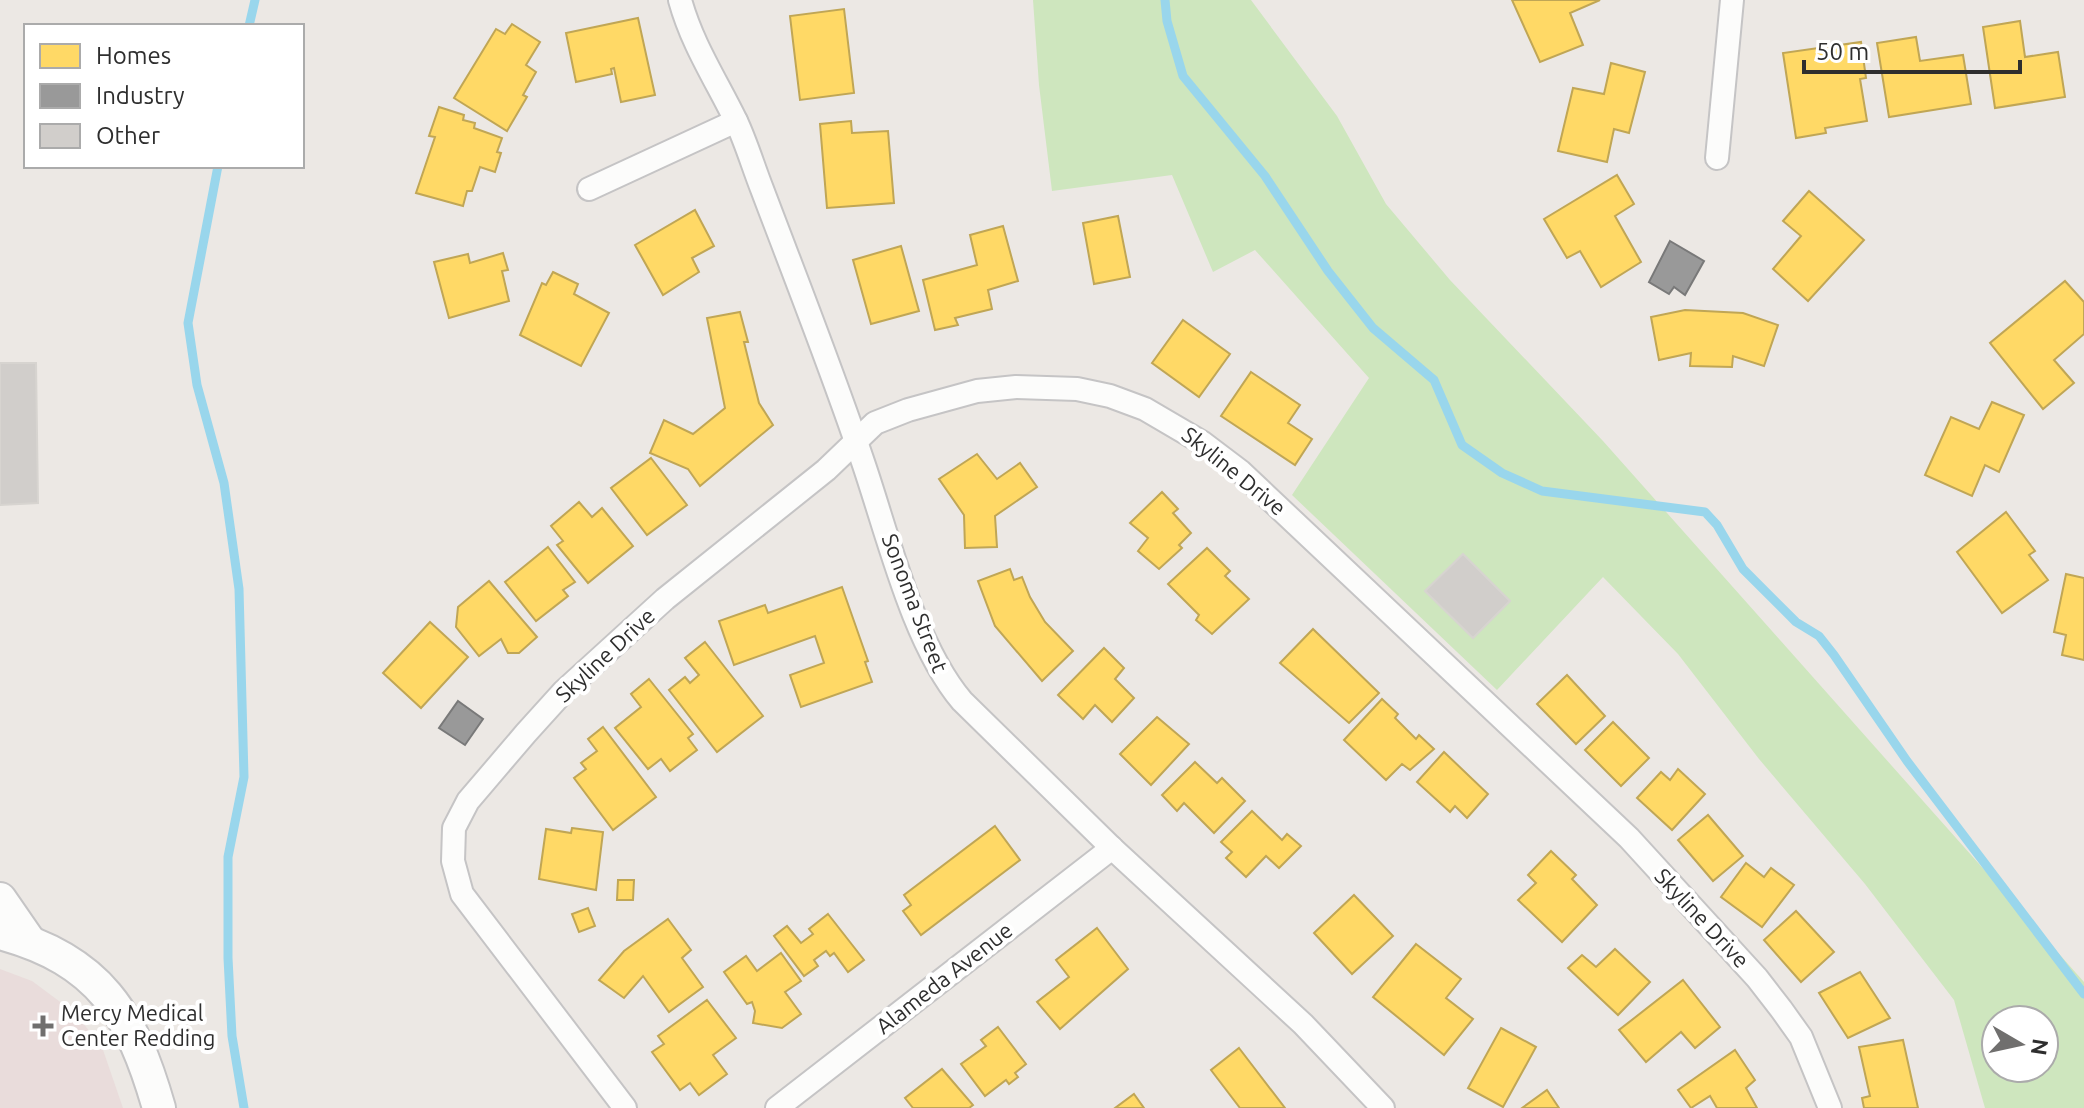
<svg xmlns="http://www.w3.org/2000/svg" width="2084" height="1108" font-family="Ubuntu,sans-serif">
<rect width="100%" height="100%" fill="#ece8e4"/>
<polygon fill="#e9dcdb" points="0,969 32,981 75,1013 102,1047 123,1108 0,1108"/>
<path fill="#cee6be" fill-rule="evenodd" d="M 1033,0 L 1251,0 L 1337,116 L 1386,204 L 1450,280 L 1603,441 L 2084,982 L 2084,1108 L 1985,1108 L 1954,1000 L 1865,884 L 1759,759 L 1678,654 L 1603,577 L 1497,690 L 1292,495 L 1369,378 L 1255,250 L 1213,272 L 1172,175 L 1052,191 L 1039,85 ZM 1996,1020 L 2044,1020 L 2044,1068 L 1996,1068 Z"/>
<g fill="#ffd966" stroke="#c0a655" stroke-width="2">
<polygon points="1512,0 1600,0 1570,13 1583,45 1540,62"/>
<polygon points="844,9 854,93 800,100 790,16"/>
<polygon points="638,18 655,95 621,102 614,68 611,69 612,74 576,82 566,33"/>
<polygon points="2020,21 2025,57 2058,52 2065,97 1995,108 1983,27"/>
<polygon points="512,24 540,42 526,65 536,72 523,95 527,97 507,131 454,98 496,29 505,34"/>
<polygon points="1916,37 1920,61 1963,55 1971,104 1889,117 1877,43"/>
<polygon points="1861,42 1866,78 1860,79 1867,121 1825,128 1826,133 1796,138 1783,53"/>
<polygon points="1611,63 1645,72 1629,133 1614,129 1607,162 1558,151 1573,88 1604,94"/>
<polygon points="439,107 464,115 463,120 475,123 474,128 502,138 497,152 501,153 495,172 480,167 472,191 467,191 463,206 416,193 435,137 429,136"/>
<polygon points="851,121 852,133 888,131 894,203 827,208 820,124"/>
<polygon points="1617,175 1634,204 1615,216 1641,262 1601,287 1580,251 1567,258 1544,219"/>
<polygon points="1809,191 1864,240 1808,301 1773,269 1801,236 1783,221"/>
<polygon points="695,210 714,246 692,258 699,272 663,295 635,245"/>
<polygon points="1118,216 1130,277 1094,284 1083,223"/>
<polygon points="1003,226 1018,281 988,290 992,309 955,318 958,325 935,330 923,280 977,265 970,235"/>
<polygon points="901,246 919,311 871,324 853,260"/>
<polygon points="503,253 508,270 502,271 509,301 449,318 434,262 468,254 470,263"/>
<polygon points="553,272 578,284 574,294 609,313 581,366 520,335 542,283 546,285"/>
<polygon points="2065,281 2084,302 2084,334 2054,360 2074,383 2043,409 1990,343"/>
<polygon points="1685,310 1743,313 1778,325 1764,366 1733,356 1732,367 1690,366 1691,353 1659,360 1651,317"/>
<polygon points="740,312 748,342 744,342 759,403 773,425 700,486 688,469 650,453 664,420 693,434 725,408 707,318"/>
<polygon points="1183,320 1230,354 1199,397 1152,363"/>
<polygon points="1251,372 1300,405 1288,423 1312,439 1295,465 1221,416"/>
<polygon points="1992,402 2024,415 1999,472 1985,465 1972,496 1925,475 1951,417 1979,429"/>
<polygon points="977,454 997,479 1020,463 1037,487 995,516 997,547 965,548 964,515 939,479"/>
<polygon points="651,458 687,505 647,535 611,488"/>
<polygon points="1162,492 1178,509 1173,513 1191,533 1179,545 1182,548 1159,569 1138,551 1148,538 1130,523"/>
<polygon points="579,502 592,517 602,508 633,546 588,583 557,545 563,541 551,526"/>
<polygon points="2006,512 2035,551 2029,555 2048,580 2002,613 1957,552"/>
<polygon points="548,547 575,582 563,590 568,596 536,621 505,582"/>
<polygon points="1207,548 1230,571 1225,576 1249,599 1212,634 1196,620 1199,615 1168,584"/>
<polygon points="1010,569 1014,580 1022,577 1030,597 1045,622 1073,651 1042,681 995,626 978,581"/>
<polygon points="2066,574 2084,578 2084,660 2062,655 2066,635 2054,632"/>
<polygon points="489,581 537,637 519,653 508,653 501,639 479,656 456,627 458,607"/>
<polygon points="842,587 868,661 865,662 872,682 801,707 790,675 824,663 815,636 734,665 719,621 765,605 768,613"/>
<polygon points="430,622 468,657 421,708 383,673"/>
<polygon points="1313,629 1379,693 1349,723 1280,663"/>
<polygon points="705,642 763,716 717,752 669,690 685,677 690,683 699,675 685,658"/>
<polygon points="1104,648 1124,668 1115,679 1134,698 1112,722 1095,705 1083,719 1058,695"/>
<polygon points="1567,675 1605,716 1576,744 1537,704"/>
<polygon points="649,679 693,734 688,738 697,750 670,771 661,759 648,769 615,728 641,707 631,694"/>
<polygon points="1382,699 1398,714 1395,718 1416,739 1419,735 1434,749 1410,770 1402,764 1386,780 1344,740"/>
<polygon points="1157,717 1189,744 1151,785 1120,754"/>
<polygon points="1613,722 1649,758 1621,786 1585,750"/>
<polygon points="603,727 656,797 613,830 574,778 586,769 581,763 597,751 588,739"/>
<polygon points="1444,752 1488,794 1467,818 1455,806 1450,812 1417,782"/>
<polygon points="1195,762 1217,783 1222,778 1245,801 1214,833 1184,803 1177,811 1162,795"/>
<polygon points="1678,769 1705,794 1672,830 1637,798 1661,772 1670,780"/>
<polygon points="1252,811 1282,840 1287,834 1301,846 1279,868 1266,856 1246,877 1226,858 1232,852 1221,842"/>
<polygon points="1708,815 1743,856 1713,881 1678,840"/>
<polygon points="995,826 1020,860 921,935 903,911 911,905 904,895"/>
<polygon points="572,828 603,832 596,890 539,879 546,829 571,833"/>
<polygon points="1551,851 1576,875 1572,879 1597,905 1562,942 1518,900 1536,883 1528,875"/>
<polygon points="1746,863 1764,877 1771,868 1794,885 1762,927 1721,897"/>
<polygon points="618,880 634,880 633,900 617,900"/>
<polygon points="1354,895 1393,936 1352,974 1314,933"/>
<polygon points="588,908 595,926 579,932 572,914"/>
<polygon points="1796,911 1834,952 1801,982 1764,940"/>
<polygon points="828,914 864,960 848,972 834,953 830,956 826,951 814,960 818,966 804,976 774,936 787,926 801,943 813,934 809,929"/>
<polygon points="668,919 691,950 682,958 703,987 669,1012 643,976 624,998 599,980 624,951"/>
<polygon points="1097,928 1128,969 1060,1029 1037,1002 1069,977 1056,960"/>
<polygon points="1416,944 1461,979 1446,998 1473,1019 1444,1055 1373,997"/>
<polygon points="1615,949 1650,982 1618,1015 1568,968 1582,955 1596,967"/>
<polygon points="781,953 801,981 785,992 801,1014 782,1028 753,1023 755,1011 752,1002 747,1004 724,972 746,956 757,971"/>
<polygon points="1860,972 1890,1018 1848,1038 1819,993"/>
<polygon points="1683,980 1720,1027 1695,1048 1681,1032 1646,1062 1619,1030"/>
<polygon points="707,1000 736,1038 713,1055 727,1074 699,1095 690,1083 680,1090 652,1052 664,1044 658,1036"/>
<polygon points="998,1027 1026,1064 1015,1073 1018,1077 1009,1084 1006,1080 985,1096 961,1064 986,1046 981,1040"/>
<polygon points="1501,1028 1536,1047 1503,1107 1468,1088"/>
<polygon points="1903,1040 1918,1108 1864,1108 1862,1098 1870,1096 1859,1047"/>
<polygon points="1239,1048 1285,1108 1240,1108 1211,1070"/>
<polygon points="1735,1050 1755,1080 1746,1088 1757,1108 1717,1108 1710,1096 1691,1108 1678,1090"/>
<polygon points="942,1069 973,1105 969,1108 913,1108 905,1098"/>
<polygon points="1547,1090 1559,1108 1522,1108"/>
<polygon points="1134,1094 1144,1108 1115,1108"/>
</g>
<g fill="#999" stroke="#797979" stroke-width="2">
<polygon points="1670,241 1704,261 1685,295 1674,287 1669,294 1649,282"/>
<polygon points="458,701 483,719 465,745 439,728"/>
</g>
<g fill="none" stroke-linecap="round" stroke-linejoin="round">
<g stroke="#99d6ec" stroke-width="9">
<polyline points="1165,0 1167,21 1183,76 1265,176 1328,271 1373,328 1434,380 1462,445 1502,473 1542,491 1705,512 1717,525 1743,569 1796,622 1819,636 1834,655 1907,761 2084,994"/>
<polyline points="249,26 255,0"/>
<polyline points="218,166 188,323 197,385 224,483 239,589 244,777 228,857 228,958 232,1036 244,1108"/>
</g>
</g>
<g fill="#d1cecb" stroke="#d7d4d0" stroke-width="2">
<polygon points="0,363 36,363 38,503 0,505"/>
<polygon points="1463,554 1510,601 1473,638 1425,591"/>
</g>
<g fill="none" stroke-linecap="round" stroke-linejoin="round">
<defs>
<g id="street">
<path d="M 680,0 C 692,44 716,80 736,121 C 746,142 753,166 762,189 C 796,279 832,370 863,462 C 888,535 913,643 962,701 L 1112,848 L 1303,1024 L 1383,1108"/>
<polyline points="1717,158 1732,0"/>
<polyline points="589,189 736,121"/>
<polyline points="625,1108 462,894 453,861 454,828 468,801 526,733 564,691 665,599 826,470 875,423 908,410 977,391 1016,387 1077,389 1110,396 1145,409 1203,443 1240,471 1629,838 1757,978 1781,1009 1801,1037 1830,1108"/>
<polyline points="777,1108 1112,848"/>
</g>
<g id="secondary">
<polyline points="0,899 29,941"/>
<path d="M 0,933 C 100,960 132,1014 159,1108"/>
</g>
</defs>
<use href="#street" stroke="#c5c4c5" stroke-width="26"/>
<use href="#secondary" stroke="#c5c4c5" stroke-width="36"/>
<use href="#street" stroke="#fcfcfb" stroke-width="22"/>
<use href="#secondary" stroke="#fcfcfb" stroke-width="32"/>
</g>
<path fill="#706f6e" stroke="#fff" stroke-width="3" d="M39 1014h8v8h8v8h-8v8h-8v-8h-8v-8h8z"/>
<g text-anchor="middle" stroke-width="8" stroke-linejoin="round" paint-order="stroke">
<g font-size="22" fill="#2e2e2e" stroke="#fff">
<text transform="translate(1234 471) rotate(39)" y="8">Skyline Drive</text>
<text transform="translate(915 603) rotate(69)" y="8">Sonoma Street</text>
<text transform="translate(605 655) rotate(-43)" y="8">Skyline Drive</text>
<text transform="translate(1702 918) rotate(47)" y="8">Skyline Drive</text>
<text transform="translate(944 978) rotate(-38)" y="8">Alameda Avenue</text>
</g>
<g font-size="22" fill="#2e2e2e" stroke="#fff" text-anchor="start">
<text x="61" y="1021">Mercy Medical<tspan x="61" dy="25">Center Redding</tspan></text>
</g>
</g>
<rect x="24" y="24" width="280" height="144" fill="#ffffff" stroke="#ababab" stroke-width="2"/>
<rect x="40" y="44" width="40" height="24" fill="#ffd966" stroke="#ababab" stroke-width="2"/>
<text x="96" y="64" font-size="24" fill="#2e2e2e">Homes</text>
<rect x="40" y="84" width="40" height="24" fill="#999999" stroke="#ababab" stroke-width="2"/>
<text x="96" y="104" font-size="24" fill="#2e2e2e">Industry</text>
<rect x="40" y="124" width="40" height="24" fill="#d1cecb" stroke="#ababab" stroke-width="2"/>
<text x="96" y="144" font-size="24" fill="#2e2e2e">Other</text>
<g transform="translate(2020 1044) rotate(99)"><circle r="38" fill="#ffffff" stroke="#ababab" stroke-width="2"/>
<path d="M0-6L14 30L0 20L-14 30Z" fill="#706f6e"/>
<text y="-12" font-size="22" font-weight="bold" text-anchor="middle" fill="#2e2e2e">N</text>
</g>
<path d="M1804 60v12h216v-12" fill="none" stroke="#2e2e2e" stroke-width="4"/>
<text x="1816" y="60" font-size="24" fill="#2e2e2e" stroke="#ffffff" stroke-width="6" paint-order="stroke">50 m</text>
</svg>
